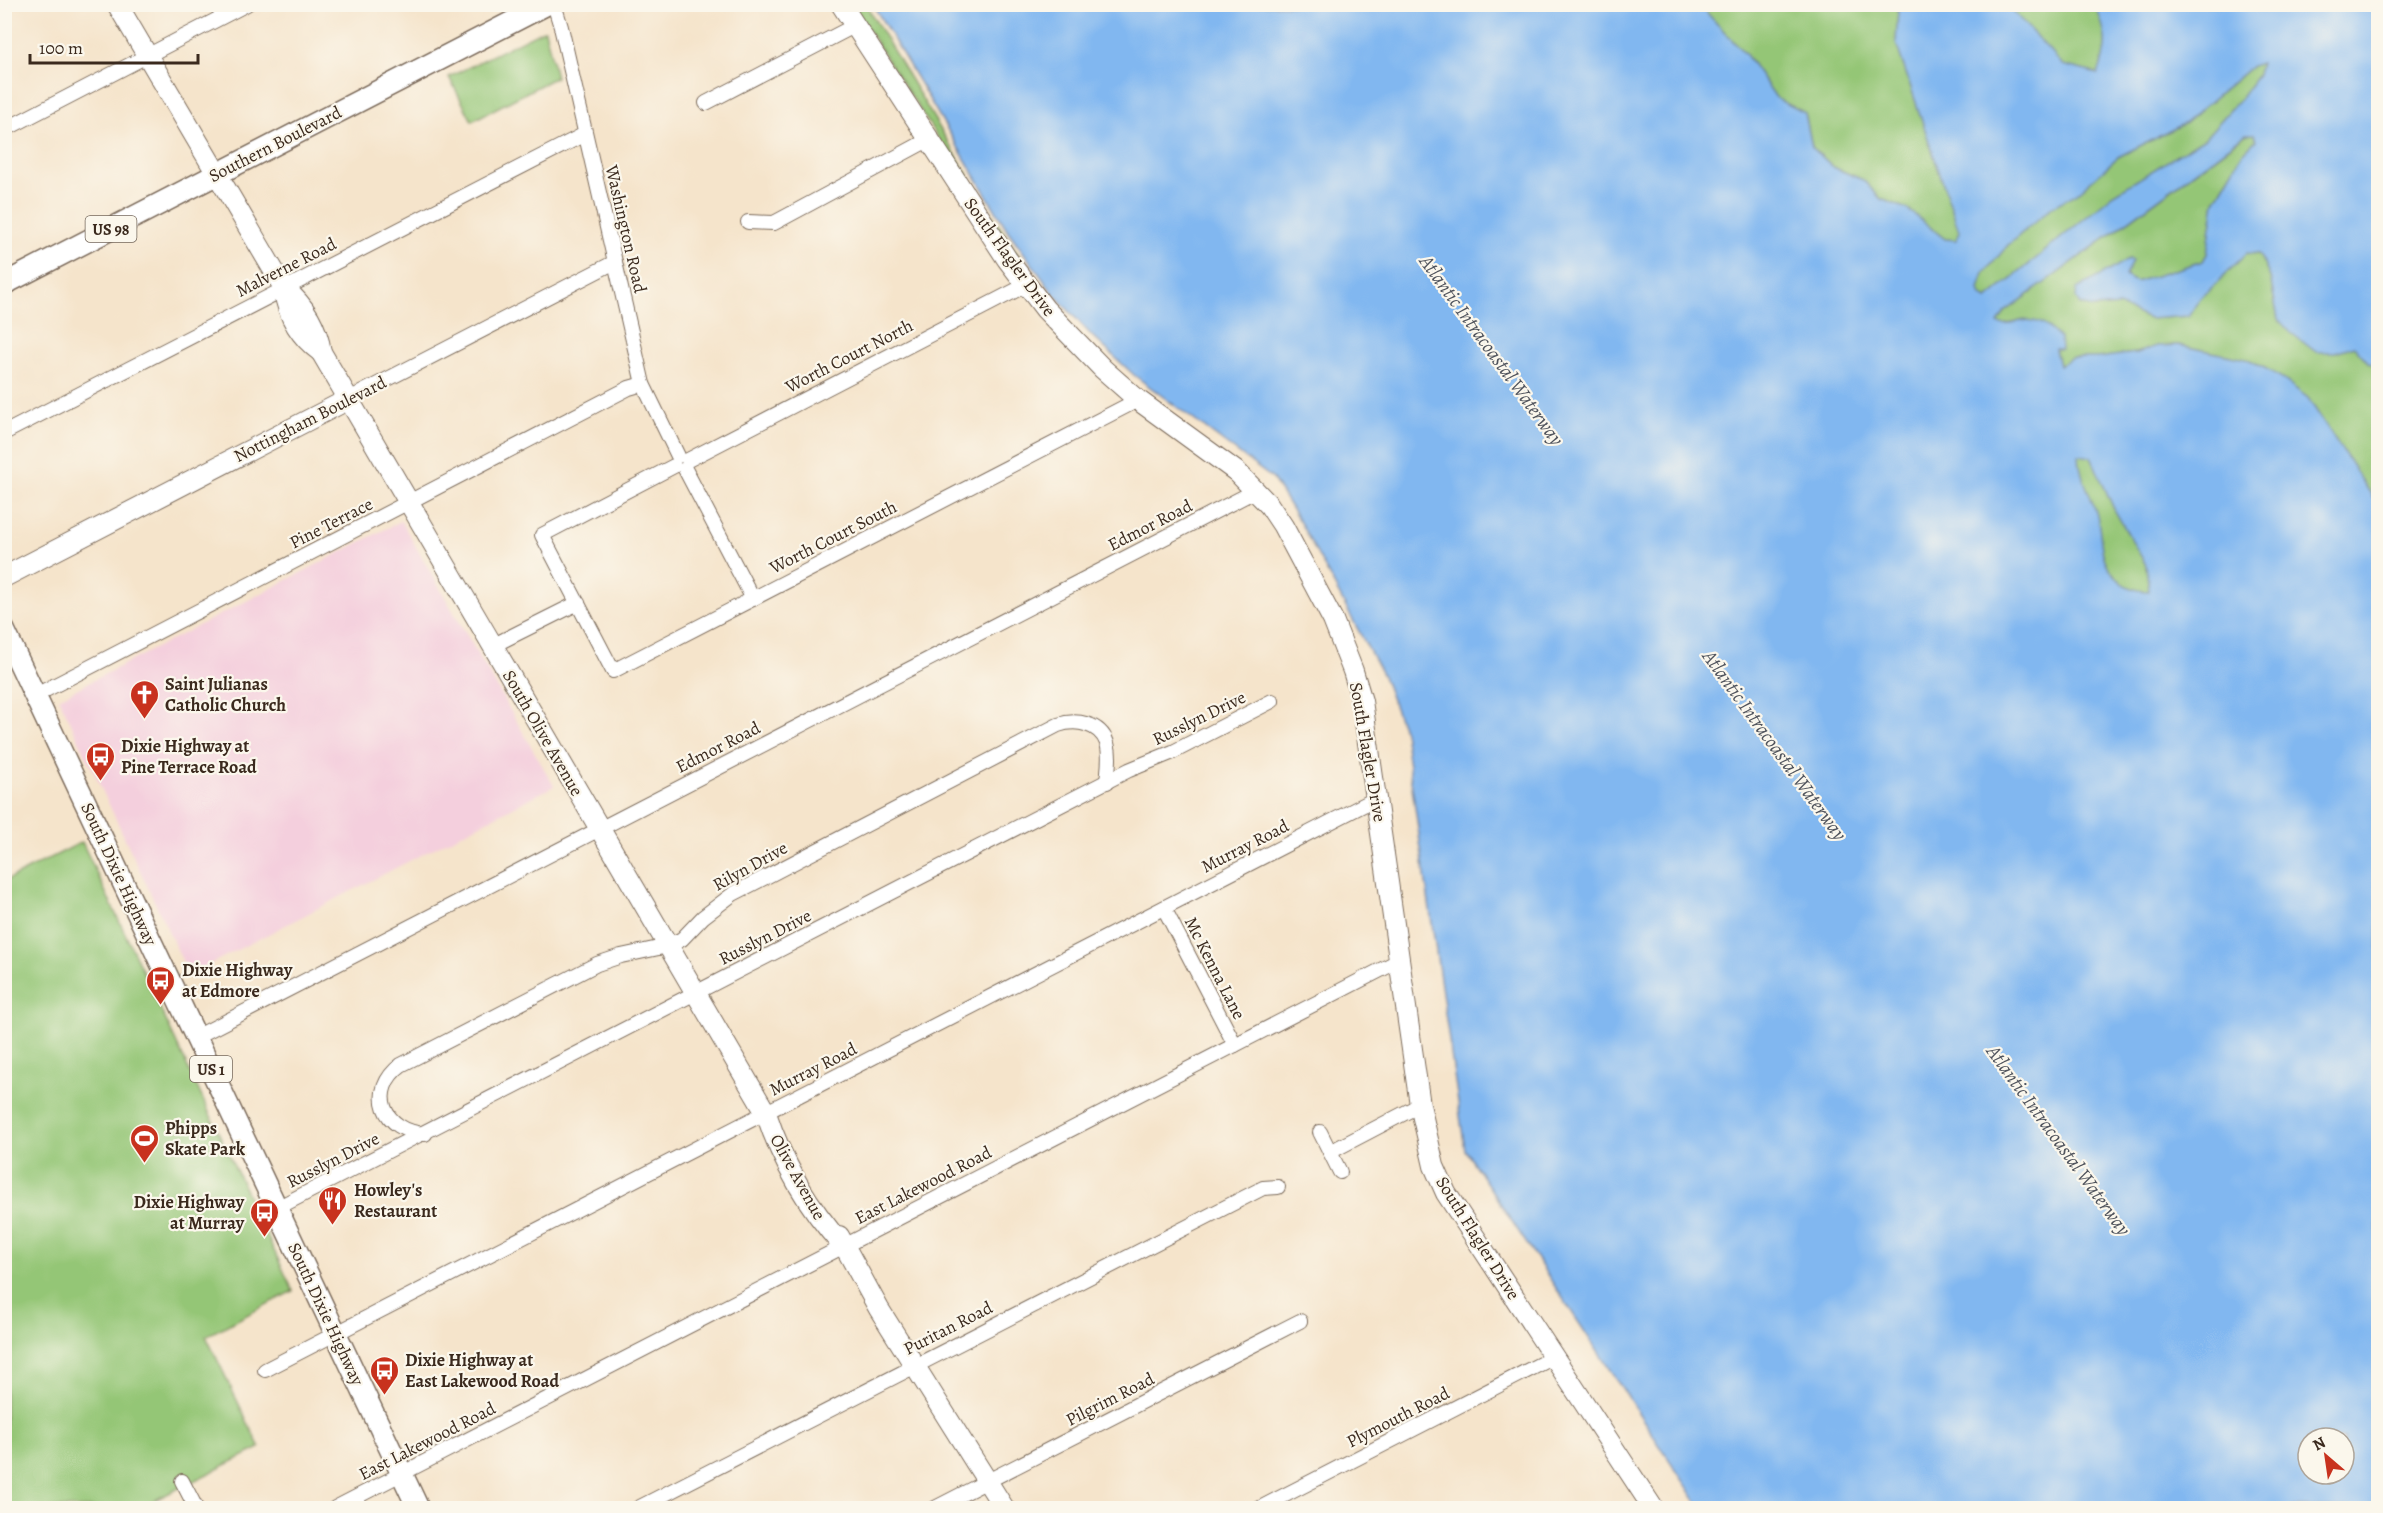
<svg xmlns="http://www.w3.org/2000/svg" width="2383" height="1513" font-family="Alegreya,serif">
<rect width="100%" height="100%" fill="#fbf7ec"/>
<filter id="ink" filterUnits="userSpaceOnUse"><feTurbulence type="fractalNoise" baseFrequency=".0167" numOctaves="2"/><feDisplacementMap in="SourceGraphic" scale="12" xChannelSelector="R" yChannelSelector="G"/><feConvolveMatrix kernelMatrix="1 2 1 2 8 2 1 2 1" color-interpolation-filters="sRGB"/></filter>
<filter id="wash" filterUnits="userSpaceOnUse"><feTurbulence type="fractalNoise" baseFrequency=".008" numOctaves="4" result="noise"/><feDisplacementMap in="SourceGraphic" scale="24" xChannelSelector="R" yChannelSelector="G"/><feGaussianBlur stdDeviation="1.35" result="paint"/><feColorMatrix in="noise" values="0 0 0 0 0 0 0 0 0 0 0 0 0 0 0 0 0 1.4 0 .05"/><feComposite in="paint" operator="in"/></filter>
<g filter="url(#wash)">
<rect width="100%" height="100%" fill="#f5e4cb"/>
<polygon fill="#f4cfdd" points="401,521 554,786 189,975 59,698"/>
<g fill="#94c676" stroke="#68784a" stroke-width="1.5">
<polygon points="852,5 866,5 990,212 1026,267 1023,269"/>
<polygon points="1702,5 1894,5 1898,11 1896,43 1959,231 1957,240 1945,239 1907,209 1881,199 1863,180 1833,167 1812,147 1805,113 1777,99 1747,56 1706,12"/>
<path d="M 2007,5 L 2095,5 C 2109,36 2108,41 2099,74 L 2063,66 Z"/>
<polygon points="543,30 545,30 556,77 472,121 449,77"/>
<polygon points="2261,62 2258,75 2241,98 2205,138 2113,195 1987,299 1981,296 1978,289 1984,273 2008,245 2053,206 2076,194 2118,157 2185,123 2252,66"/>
<polygon points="2247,134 2255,134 2256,140 2243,153 2215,201 2207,254 2203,261 2136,282 2125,276 2131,261 2129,259 2110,271 2094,308 2119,306 2149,319 2189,316 2198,301 2247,253 2259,254 2270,277 2278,319 2335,352 2354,346 2369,363 2378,365 2378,505 2308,398 2277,375 2250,360 2178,345 2157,346 2136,353 2097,358 2071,358 2059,366 2055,349 2024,320 2004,325 1997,324 2005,312"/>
<polygon points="2079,454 2091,457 2114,509 2146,565 2149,591 2138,591 2123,584 2105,565 2100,540 2079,469"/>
<polygon points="82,842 293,1291 206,1336 260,1448 139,1508 5,1508 5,881"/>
</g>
<path fill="#81b7f0" stroke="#5e7087" stroke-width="1.5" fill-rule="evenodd" d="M 873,5 L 1702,5 L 1706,12 L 1747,56 L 1777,99 L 1805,113 L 1812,147 L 1833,167 L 1863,180 L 1881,199 L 1907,209 L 1945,239 L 1956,240 L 1959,231 L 1896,43 L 1898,11 L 1894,5 L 2007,5 L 2063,65 L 2098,74 C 2109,45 2107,33 2095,5 L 2378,5 L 2378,365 L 2369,363 L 2354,346 L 2335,352 L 2316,352 L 2290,332 L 2278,319 L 2270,277 L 2259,254 L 2247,253 L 2198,301 L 2189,316 L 2149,319 L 2119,306 L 2094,308 L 2080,305 L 2076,298 L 2077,289 L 2129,259 L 2132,261 L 2125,276 L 2136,282 L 2203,261 L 2207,254 L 2215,201 L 2243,153 L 2256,140 L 2254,134 L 2246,134 L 2005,312 L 1998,323 C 2005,326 2009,324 2017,322 C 2036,316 2046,325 2060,338 L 2061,349 L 2055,349 L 2059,366 L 2071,358 L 2097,358 L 2136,353 L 2157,346 L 2178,345 L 2250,360 L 2277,375 L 2308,398 L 2378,505 L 2378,1508 L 1701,1508 L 1465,1150 L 1404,732 L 1383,676 L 1301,524 L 1273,479 L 1134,375 L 1091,335 L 1053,293 L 1008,231 ZM 2261,63 L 2258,75 L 2241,98 L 2205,138 L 2113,195 L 1987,299 L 1981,296 L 1979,289 L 1984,273 L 2008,245 L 2053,206 L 2076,194 L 2118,157 L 2185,123 L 2252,66 ZM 2079,455 L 2091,457 L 2114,509 L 2146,565 L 2149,591 C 2135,591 2125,587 2116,577 C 2096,555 2104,538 2096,512 C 2090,492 2079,476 2079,455 ZM 2308,1438 L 2344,1438 L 2344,1474 L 2308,1474 Z"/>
</g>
<g filter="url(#ink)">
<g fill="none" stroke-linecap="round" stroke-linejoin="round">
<defs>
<g id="street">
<polyline points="554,4 561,27 643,384 678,456"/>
<polyline points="706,103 854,26"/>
<polyline points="4,130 247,4"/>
<polyline points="748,222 774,223 928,140"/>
<polyline points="349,399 615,262"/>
<polyline points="4,433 585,134"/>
<polyline points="688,460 1026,285"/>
<polyline points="674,466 542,535 613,671 1138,400"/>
<polyline points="685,469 753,599"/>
<polyline points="492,646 578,603"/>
<polyline points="36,695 629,388 643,384"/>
<polyline points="1164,908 1235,1045"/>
<polyline points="196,1037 1257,490"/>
<polyline points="1320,1132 1340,1172"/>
<path d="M 425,1134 C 383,1131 367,1091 401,1065 L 597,964 L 621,956 L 668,946 L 682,939 L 703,917 L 733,894 L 1058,725 C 1076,719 1100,723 1107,743 C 1111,756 1108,769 1107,782"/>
<polyline points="1330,1152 1420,1105"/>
<polyline points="277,1208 1129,770 1173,752 1272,701"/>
<polyline points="265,1370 1377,798"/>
<polyline points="182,1481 196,1508"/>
<polyline points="335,1508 1400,960"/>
<polyline points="638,1508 1263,1188 1278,1187"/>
<polyline points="935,1508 1300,1321"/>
<polyline points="1260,1508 1554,1357"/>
</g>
<g id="secondary">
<path d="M 117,4 L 284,288 C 304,305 317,326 321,352 L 766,1113 C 782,1162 809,1208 843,1246"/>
<polyline points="841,4 1007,259 1045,309 1103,369 1138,400 1237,472 1269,505 1283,526 1333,620 1353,671 1362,701 1420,1105 1434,1166 1446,1193 1653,1508"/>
<path d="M 284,291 C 288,316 300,337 321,352"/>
<polyline points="4,577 349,399"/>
<polyline points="839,1236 879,1309 1004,1508"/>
</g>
<g id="primary">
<polyline points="4,284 547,4"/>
<polyline points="4,630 418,1508"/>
</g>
</defs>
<use href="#street" stroke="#7c6b5b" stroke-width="16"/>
<use href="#secondary" stroke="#7c6b5b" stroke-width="22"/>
<use href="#primary" stroke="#7c6b5b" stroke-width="24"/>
<use href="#street" stroke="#fff" stroke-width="14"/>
<use href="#secondary" stroke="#fff" stroke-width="20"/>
<use href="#primary" stroke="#fff" stroke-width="21"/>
</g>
</g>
<defs>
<symbol id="church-pin" viewBox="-11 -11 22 30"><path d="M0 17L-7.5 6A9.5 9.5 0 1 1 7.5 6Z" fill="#c8321e" stroke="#fbf7ec"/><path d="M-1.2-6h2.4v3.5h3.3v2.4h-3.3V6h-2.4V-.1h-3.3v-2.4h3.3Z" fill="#fff"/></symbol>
<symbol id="bus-pin" viewBox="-11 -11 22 30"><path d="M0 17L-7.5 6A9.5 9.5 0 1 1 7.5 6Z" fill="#c8321e" stroke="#fbf7ec"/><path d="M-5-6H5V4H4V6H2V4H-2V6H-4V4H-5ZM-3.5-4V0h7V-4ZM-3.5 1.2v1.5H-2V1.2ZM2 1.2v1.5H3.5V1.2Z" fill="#fff"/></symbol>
<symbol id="stadium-pin" viewBox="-11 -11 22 30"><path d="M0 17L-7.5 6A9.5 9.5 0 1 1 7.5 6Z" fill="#c8321e" stroke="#fbf7ec"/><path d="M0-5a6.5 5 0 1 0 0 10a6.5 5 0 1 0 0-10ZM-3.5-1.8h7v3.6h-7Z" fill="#fff"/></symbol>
<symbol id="restaurant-pin" viewBox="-11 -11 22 30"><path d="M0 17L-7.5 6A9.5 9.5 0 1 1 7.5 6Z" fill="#c8321e" stroke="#fbf7ec"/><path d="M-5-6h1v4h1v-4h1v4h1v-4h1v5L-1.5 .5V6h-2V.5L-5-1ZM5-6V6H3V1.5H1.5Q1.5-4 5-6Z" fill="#fff"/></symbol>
</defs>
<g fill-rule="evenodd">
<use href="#church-pin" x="128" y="678" width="33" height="45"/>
<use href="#bus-pin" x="84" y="740" width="33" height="45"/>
<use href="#bus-pin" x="144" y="964" width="33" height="45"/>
<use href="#stadium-pin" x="128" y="1122" width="33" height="45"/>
<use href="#restaurant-pin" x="316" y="1184" width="33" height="45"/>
<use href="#bus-pin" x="248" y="1196" width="33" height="45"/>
<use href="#bus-pin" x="368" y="1354" width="33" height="45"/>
</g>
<g text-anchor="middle" stroke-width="4.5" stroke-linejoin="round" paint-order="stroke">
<g fill="#fbf7ec" stroke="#75685c" stroke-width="1.5">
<rect x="85.5" y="216" width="51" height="26" rx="4.5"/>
<rect x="190" y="1056" width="42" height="26" rx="4.5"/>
</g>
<g font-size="16" font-weight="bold" fill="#3b2a1e">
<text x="111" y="235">US 98</text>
<text x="211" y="1075">US 1</text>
</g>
<g font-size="18" fill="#3b2a1e" stroke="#fbf7ec">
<text transform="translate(275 144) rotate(-27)" y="6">Southern Boulevard</text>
<text transform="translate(626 229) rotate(77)" y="6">Washington Road</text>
<text transform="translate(1010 257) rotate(54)" y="6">South Flagler Drive</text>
<text transform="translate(286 267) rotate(-27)" y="6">Malverne Road</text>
<text transform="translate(849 356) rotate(-27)" y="6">Worth Court North</text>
<text transform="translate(310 419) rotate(-27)" y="6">Nottingham Boulevard</text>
<text transform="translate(331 523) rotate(-27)" y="6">Pine Terrace</text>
<text transform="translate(1150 525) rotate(-27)" y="6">Edmor Road</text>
<text transform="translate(833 537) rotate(-27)" y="6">Worth Court South</text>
<text transform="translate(1199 718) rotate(-26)" y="6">Russlyn Drive</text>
<text transform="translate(543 733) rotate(60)" y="6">South Olive Avenue</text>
<text transform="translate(718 747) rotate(-27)" y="6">Edmor Road</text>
<text transform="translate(1368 752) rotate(80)" y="6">South Flagler Drive</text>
<text transform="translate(1245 846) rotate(-27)" y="6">Murray Road</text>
<text transform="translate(750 866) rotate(-29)" y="6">Rilyn Drive</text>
<text transform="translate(119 874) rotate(65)" y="6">South Dixie Highway</text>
<text transform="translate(765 937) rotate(-27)" y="6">Russlyn Drive</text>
<text transform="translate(1215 968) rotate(63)" y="6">Mc Kenna Lane</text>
<text transform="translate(813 1069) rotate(-27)" y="6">Murray Road</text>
<text transform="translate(333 1160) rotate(-27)" y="6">Russlyn Drive</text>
<text transform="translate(798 1177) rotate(61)" y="6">Olive Avenue</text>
<text transform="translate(923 1185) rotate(-27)" y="6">East Lakewood Road</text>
<text transform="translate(1478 1238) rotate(58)" y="6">South Flagler Drive</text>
<text transform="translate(326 1314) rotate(65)" y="6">South Dixie Highway</text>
<text transform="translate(948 1328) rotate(-27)" y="6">Puritan Road</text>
<text transform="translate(1110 1399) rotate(-27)" y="6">Pilgrim Road</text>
<text transform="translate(1398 1417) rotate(-27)" y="6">Plymouth Road</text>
<text transform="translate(427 1441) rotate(-27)" y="6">East Lakewood Road</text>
</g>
<g font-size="18" font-weight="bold" fill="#3b2a1e" stroke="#fbf7ec" text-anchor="start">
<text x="165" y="690">Saint Julianas<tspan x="165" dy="21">Catholic Church</tspan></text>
<text x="121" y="752">Dixie Highway at<tspan x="121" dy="21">Pine Terrace Road</tspan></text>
<text x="182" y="976">Dixie Highway<tspan x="182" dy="21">at Edmore</tspan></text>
<text x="165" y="1134">Phipps<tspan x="165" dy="21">Skate Park</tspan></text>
<text x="354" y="1196">Howley's<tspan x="354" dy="21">Restaurant</tspan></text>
<text x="244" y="1208" text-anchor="end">Dixie Highway<tspan x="244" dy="21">at Murray</tspan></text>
<text x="405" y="1366">Dixie Highway at<tspan x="405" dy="21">East Lakewood Road</tspan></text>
</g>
<g font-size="20" font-style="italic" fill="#50545d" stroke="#fbf7ec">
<text transform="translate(1492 350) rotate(54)" y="7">Atlantic Intracoastal Waterway</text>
<text transform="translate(1775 745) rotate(54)" y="7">Atlantic Intracoastal Waterway</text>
<text transform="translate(2059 1140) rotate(54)" y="7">Atlantic Intracoastal Waterway</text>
</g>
</g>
<rect width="2383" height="1513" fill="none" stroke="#fbf7ec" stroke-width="24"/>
<g transform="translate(2326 1456) rotate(331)"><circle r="28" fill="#fbf7ec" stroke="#aea59a" stroke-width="1.5"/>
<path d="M0-4.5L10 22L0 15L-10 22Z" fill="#c8321e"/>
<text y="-9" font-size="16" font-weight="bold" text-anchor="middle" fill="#3b2a1e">N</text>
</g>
<path d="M30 54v9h168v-9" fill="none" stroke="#3b2a1e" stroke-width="3"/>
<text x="39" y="54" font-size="18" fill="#3b2a1e" stroke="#fbf7ec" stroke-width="4.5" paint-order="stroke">100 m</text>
</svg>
